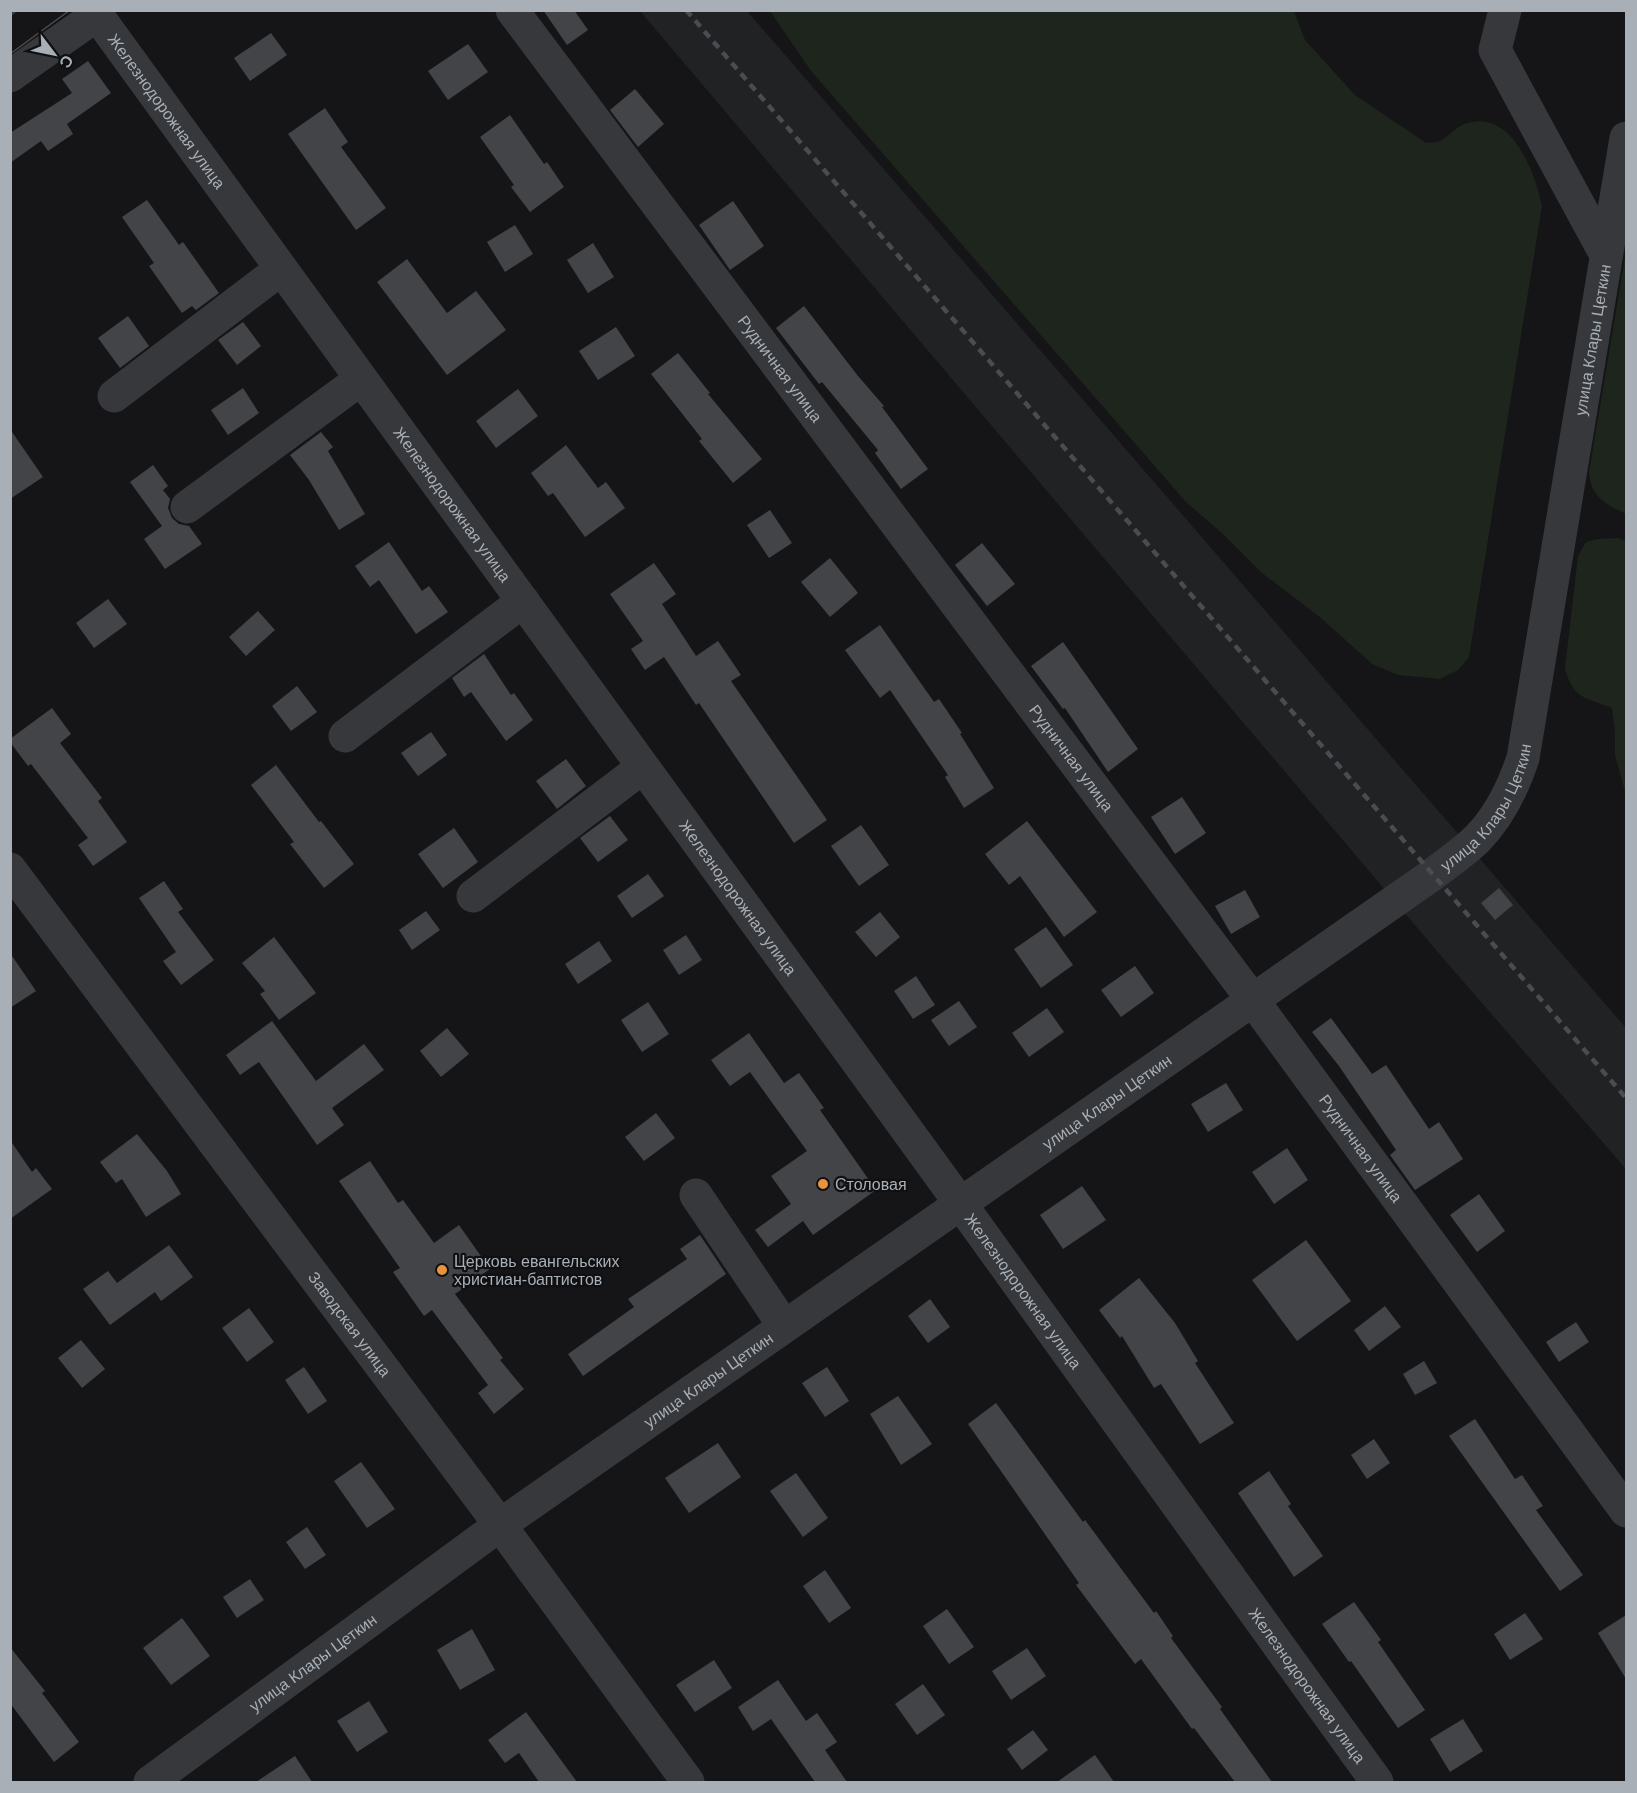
<svg xmlns="http://www.w3.org/2000/svg" width="1637" height="1793" font-family="Arial,sans-serif">
<rect width="100%" height="100%" fill="#151517"/>
<polygon fill="#212224" points="640,11 747,11 1626,1028 1626,1169 1442,957"/>
<g fill="#1e251d">
<path d="M 770,11 L 1294,11 L 1305,40 L 1355,95 L 1426,143 C 1430,142 1437,143 1440,141 C 1452,135 1455,125 1472,122 C 1514,114 1535,174 1542,206 L 1469,657 L 1458,670 L 1440,679 L 1398,675 L 1372,664 L 1321,618 L 1262,573 L 1223,534 L 1186,502 L 811,71 Z"/>
<path d="M 1626,252 L 1626,514 C 1605,504 1591,497 1589,472 Z"/>
<path d="M 1618,538 L 1626,541 L 1626,795 L 1615,755 L 1615,731 L 1612,708 C 1584,697 1573,699 1565,668 L 1578,556 L 1586,542 L 1598,539 Z"/>
</g>
<g fill="#424447">
<polygon points="543,10 574,10 588,30 567,45"/>
<polygon points="271,33 287,55 250,81 234,58"/>
<polygon points="468,44 488,72 448,100 428,71"/>
<polygon points="88,61 111,93 67,124 73,134 48,151 41,141 10,163 10,133 72,93 62,79"/>
<polygon points="635,89 664,124 638,147 610,110"/>
<polygon points="325,108 348,142 341,147 386,208 356,230 288,134"/>
<polygon points="510,115 544,164 547,162 564,187 530,212 511,187 514,185 480,137"/>
<polygon points="147,200 179,245 183,242 219,293 196,310 192,306 182,313 149,266 154,263 122,217"/>
<polygon points="733,201 764,246 730,270 699,225"/>
<polygon points="515,225 533,254 505,272 487,242"/>
<polygon points="593,243 614,277 588,293 567,260"/>
<polygon points="407,259 447,313 476,291 506,330 447,375 377,282"/>
<polygon points="804,306 858,376 884,406 882,407 928,469 901,489 875,453 878,450 822,382 819,384 776,328"/>
<polygon points="128,316 149,346 120,368 98,338"/>
<polygon points="243,322 261,346 237,365 218,340"/>
<polygon points="616,327 635,356 598,380 579,351"/>
<polygon points="678,353 710,393 708,394 762,459 733,483 699,441 702,439 651,374"/>
<polygon points="243,388 259,413 228,435 211,410"/>
<polygon points="518,389 538,416 496,448 476,421"/>
<polygon points="10,429 43,477 10,499"/>
<polygon points="321,432 333,447 328,451 365,514 339,530 309,480 290,455"/>
<polygon points="566,445 598,488 606,482 625,508 585,537 553,493 548,496 531,473"/>
<polygon points="153,465 168,486 163,490 170,499 168,508 172,518 179,524 189,526 202,544 165,569 144,539 162,526 130,482"/>
<polygon points="770,510 792,543 769,558 747,525"/>
<polygon points="389,542 422,591 429,586 448,612 416,634 379,580 370,587 355,566"/>
<polygon points="982,543 1015,584 987,606 955,565"/>
<polygon points="830,558 858,593 830,617 801,582"/>
<polygon points="654,563 676,594 662,604 696,656 718,641 741,675 731,681 827,820 794,843 699,703 696,705 664,657 645,670 631,649 643,641 610,594"/>
<polygon points="108,599 127,624 94,648 76,623"/>
<polygon points="258,611 275,630 246,656 229,637"/>
<polygon points="880,625 934,702 939,699 962,733 960,734 994,788 964,808 945,777 948,775 890,690 880,698 845,650"/>
<polygon points="1063,642 1138,749 1108,772 1065,708 1063,709 1031,666"/>
<polygon points="484,654 511,695 514,693 533,720 506,741 471,692 464,697 452,678"/>
<polygon points="297,686 317,712 291,731 272,706"/>
<polygon points="52,708 71,734 60,743 102,798 98,801 127,842 93,866 78,845 88,838 31,764 28,766 10,742 10,739"/>
<polygon points="431,732 447,755 418,776 401,753"/>
<polygon points="566,759 586,786 557,809 536,781"/>
<polygon points="276,765 319,822 321,821 354,864 324,888 290,844 294,842 251,785"/>
<polygon points="1182,797 1206,833 1175,854 1151,817"/>
<polygon points="610,816 628,840 598,862 580,838"/>
<polygon points="1027,821 1097,912 1064,937 1020,876 1009,885 985,854"/>
<polygon points="861,825 889,865 859,886 831,846"/>
<polygon points="454,828 478,862 443,888 418,854"/>
<polygon points="648,874 664,896 632,918 617,896"/>
<polygon points="164,881 183,909 178,912 214,960 181,985 163,961 176,952 139,898"/>
<polygon points="1499,888 1513,905 1495,920 1481,903"/>
<polygon points="1245,890 1260,917 1231,934 1215,906"/>
<polygon points="426,911 440,930 412,950 399,930"/>
<polygon points="880,912 900,937 876,957 855,932"/>
<polygon points="1046,927 1073,965 1041,988 1014,949"/>
<polygon points="686,935 702,960 679,975 663,950"/>
<polygon points="274,937 316,993 279,1020 260,994 265,991 242,963"/>
<polygon points="599,941 612,961 578,984 565,964"/>
<polygon points="10,953 36,991 10,1008"/>
<polygon points="1135,966 1154,993 1121,1017 1101,990"/>
<polygon points="916,976 935,1005 913,1019 894,991"/>
<polygon points="959,1001 977,1027 949,1046 931,1020"/>
<polygon points="648,1002 669,1034 642,1052 621,1020"/>
<polygon points="1047,1008 1064,1032 1029,1057 1012,1033"/>
<polygon points="1331,1018 1372,1074 1386,1065 1429,1129 1439,1122 1463,1159 1415,1190 1390,1155 1396,1150 1339,1066 1312,1032"/>
<polygon points="272,1021 316,1081 364,1044 384,1070 332,1108 344,1125 317,1145 259,1062 240,1075 226,1055"/>
<polygon points="447,1028 469,1054 441,1077 420,1051"/>
<polygon points="749,1033 784,1083 799,1073 824,1108 820,1110 876,1190 813,1235 803,1221 768,1247 755,1230 791,1204 771,1176 807,1151 750,1072 730,1086 711,1060"/>
<polygon points="1226,1083 1243,1110 1208,1132 1191,1104"/>
<polygon points="656,1113 675,1138 644,1161 625,1137"/>
<polygon points="137,1134 167,1171 181,1194 146,1217 122,1179 116,1183 100,1162"/>
<polygon points="10,1140 32,1172 36,1168 52,1189 10,1219"/>
<polygon points="1287,1148 1308,1180 1274,1204 1252,1172"/>
<polygon points="370,1161 398,1203 403,1200 434,1243 459,1225 490,1269 455,1294 503,1358 500,1360 524,1389 494,1414 478,1393 488,1385 432,1310 424,1316 393,1272 400,1268 339,1181"/>
<polygon points="1082,1186 1106,1220 1063,1249 1040,1215"/>
<polygon points="1479,1194 1505,1231 1477,1252 1450,1215"/>
<polygon points="700,1235 726,1274 583,1376 568,1354 634,1307 628,1299 687,1259 680,1249"/>
<polygon points="1306,1240 1351,1301 1297,1341 1252,1280"/>
<polygon points="169,1245 193,1277 161,1301 155,1292 110,1325 83,1289 108,1271 117,1283"/>
<polygon points="1139,1278 1175,1323 1198,1361 1195,1363 1234,1423 1200,1444 1161,1384 1154,1388 1122,1336 1120,1338 1099,1310"/>
<polygon points="930,1299 950,1327 928,1343 908,1316"/>
<polygon points="1385,1306 1401,1327 1369,1351 1354,1330"/>
<polygon points="249,1308 274,1342 247,1362 222,1328"/>
<polygon points="1576,1322 1589,1342 1559,1362 1546,1342"/>
<polygon points="81,1340 105,1369 82,1388 58,1358"/>
<polygon points="1424,1361 1437,1383 1415,1395 1403,1374"/>
<polygon points="304,1367 327,1401 308,1414 285,1380"/>
<polygon points="827,1367 849,1401 825,1417 802,1383"/>
<polygon points="898,1396 932,1444 901,1465 870,1414"/>
<polygon points="996,1403 1083,1522 1085,1520 1154,1613 1156,1611 1173,1636 1171,1638 1222,1707 1220,1709 1272,1782 1235,1782 1194,1728 1192,1729 1141,1659 1135,1664 1076,1585 1079,1583 968,1424"/>
<polygon points="1475,1419 1515,1479 1522,1475 1543,1506 1536,1510 1583,1575 1560,1591 1449,1436"/>
<polygon points="1374,1439 1390,1463 1367,1479 1351,1455"/>
<polygon points="718,1443 741,1477 689,1513 665,1478"/>
<polygon points="361,1462 395,1509 367,1528 334,1481"/>
<polygon points="1269,1471 1291,1504 1288,1506 1323,1556 1294,1577 1238,1493"/>
<polygon points="796,1473 828,1518 803,1537 770,1491"/>
<polygon points="307,1527 326,1555 305,1569 286,1542"/>
<polygon points="825,1570 851,1608 829,1623 803,1586"/>
<polygon points="250,1579 264,1600 237,1618 223,1597"/>
<polygon points="1354,1602 1381,1640 1378,1642 1425,1710 1398,1728 1351,1661 1349,1662 1322,1624"/>
<polygon points="947,1609 974,1647 949,1664 923,1626"/>
<polygon points="1525,1613 1543,1639 1510,1660 1494,1634"/>
<polygon points="1626,1615 1626,1679 1598,1633"/>
<polygon points="182,1618 210,1656 171,1685 143,1648"/>
<polygon points="472,1629 495,1670 460,1690 437,1650"/>
<polygon points="10,1647 45,1691 42,1693 79,1742 54,1762 10,1703"/>
<polygon points="1027,1648 1046,1676 1011,1700 992,1671"/>
<polygon points="714,1660 732,1688 695,1712 676,1685"/>
<polygon points="778,1680 806,1721 817,1713 837,1742 825,1750 847,1782 815,1782 771,1719 753,1731 738,1707"/>
<polygon points="923,1684 945,1715 917,1735 895,1704"/>
<polygon points="369,1701 388,1732 357,1752 337,1721"/>
<polygon points="526,1712 577,1782 539,1782 519,1753 505,1763 488,1740"/>
<polygon points="1463,1719 1483,1751 1450,1772 1430,1739"/>
<polygon points="1033,1730 1048,1750 1022,1770 1007,1749"/>
<polygon points="1095,1755 1114,1782 1057,1782"/>
<polygon points="295,1756 312,1782 256,1782"/>
</g>
<g fill="none" stroke-linecap="round" stroke-linejoin="round">
<g stroke="#36383c" stroke-width="33">
<path id="s1" d="M 512,10 L 1252,999 L 1626,1511"/>
<polyline points="1505,10 1495,50 1606,255"/>
<path id="s2" d="M 10,76 L 97,15 L 960,1203 L 1377,1782"/>
<polyline points="114,396 281,269"/>
<polyline points="187,507 361,379"/>
<polyline points="345,736 523,601"/>
<path id="s3" d="M 10,869 L 500,1525 L 688,1782"/>
<polyline points="473,896 643,767"/>
<polyline points="696,1195 784,1326"/>
<path id="s4" d="M 150,1782 L 500,1525 L 1432,875 C 1447,863 1464,852 1477,839 C 1500,816 1513,788 1523,758 L 1626,138"/>
</g>
<g stroke="#494c51" stroke-width="1.5">
<polyline points="10,16 17,10"/>
<polyline points="10,54 70,10"/>
</g>
<polyline stroke="#494c51" stroke-width="4.5" stroke-dasharray="8 6" stroke-linecap="butt" points="686,10 1626,1098"/>
</g>
<g fill="#e9933b" stroke="#101012" stroke-width="2">
<circle cx="823" cy="1184" r="6"/>
<circle cx="442" cy="1270" r="6"/>
</g>
<g text-anchor="middle" stroke-width="4.5" stroke-linejoin="round" paint-order="stroke">
<g font-size="16" fill="#a8afb6" stroke="#101012">
<text dy="6" stroke="none"><textPath href="#s2" startOffset="225">Железнодорожная улица</textPath></text>
<text dy="6" stroke="none"><textPath href="#s4" startOffset="2146">улица Клары Цеткин</textPath></text>
<text dy="6" stroke="none"><textPath href="#s1" startOffset="448">Рудничная улица</textPath></text>
<text dy="6" stroke="none"><textPath href="#s2" startOffset="711">Железнодорожная улица</textPath></text>
<text dy="6" stroke="none"><textPath href="#s1" startOffset="934">Рудничная улица</textPath></text>
<text dy="6" stroke="none"><textPath href="#s4" startOffset="1660">улица Клары Цеткин</textPath></text>
<text dy="6" stroke="none"><textPath href="#s2" startOffset="1197">Железнодорожная улица</textPath></text>
<text dy="6" stroke="none"><textPath href="#s4" startOffset="1174">улица Клары Цеткин</textPath></text>
<text dy="6" stroke="none"><textPath href="#s1" startOffset="1420">Рудничная улица</textPath></text>
<text dy="6" stroke="none"><textPath href="#s2" startOffset="1683">Железнодорожная улица</textPath></text>
<text dy="6" stroke="none"><textPath href="#s3" startOffset="568">Заводская улица</textPath></text>
<text dy="6" stroke="none"><textPath href="#s4" startOffset="688">улица Клары Цеткин</textPath></text>
<text dy="6" stroke="none"><textPath href="#s4" startOffset="202">улица Клары Цеткин</textPath></text>
<text dy="6" stroke="none"><textPath href="#s2" startOffset="2169">Железнодорожная улица</textPath></text>
</g>
<g font-size="16" fill="#a8afb6" stroke="#101012" text-anchor="start">
<text x="835" y="1190">Столовая</text>
<text x="454" y="1267">Церковь евангельских<tspan x="454" dy="18">христиан-баптистов</tspan></text>
</g>
</g>
<rect width="1637" height="1793" fill="none" stroke="#a8afb6" stroke-width="24"/>
<g transform="translate(54 54) rotate(122)" stroke="#101012" stroke-width="4.5" paint-order="stroke">
<path d="M0-4.5L10 22L0 15L-10 22Z" fill="#a8afb6"/>
<text y="-9" font-size="16" font-weight="bold" text-anchor="middle" fill="#a8afb6">С</text>
</g>
</svg>
